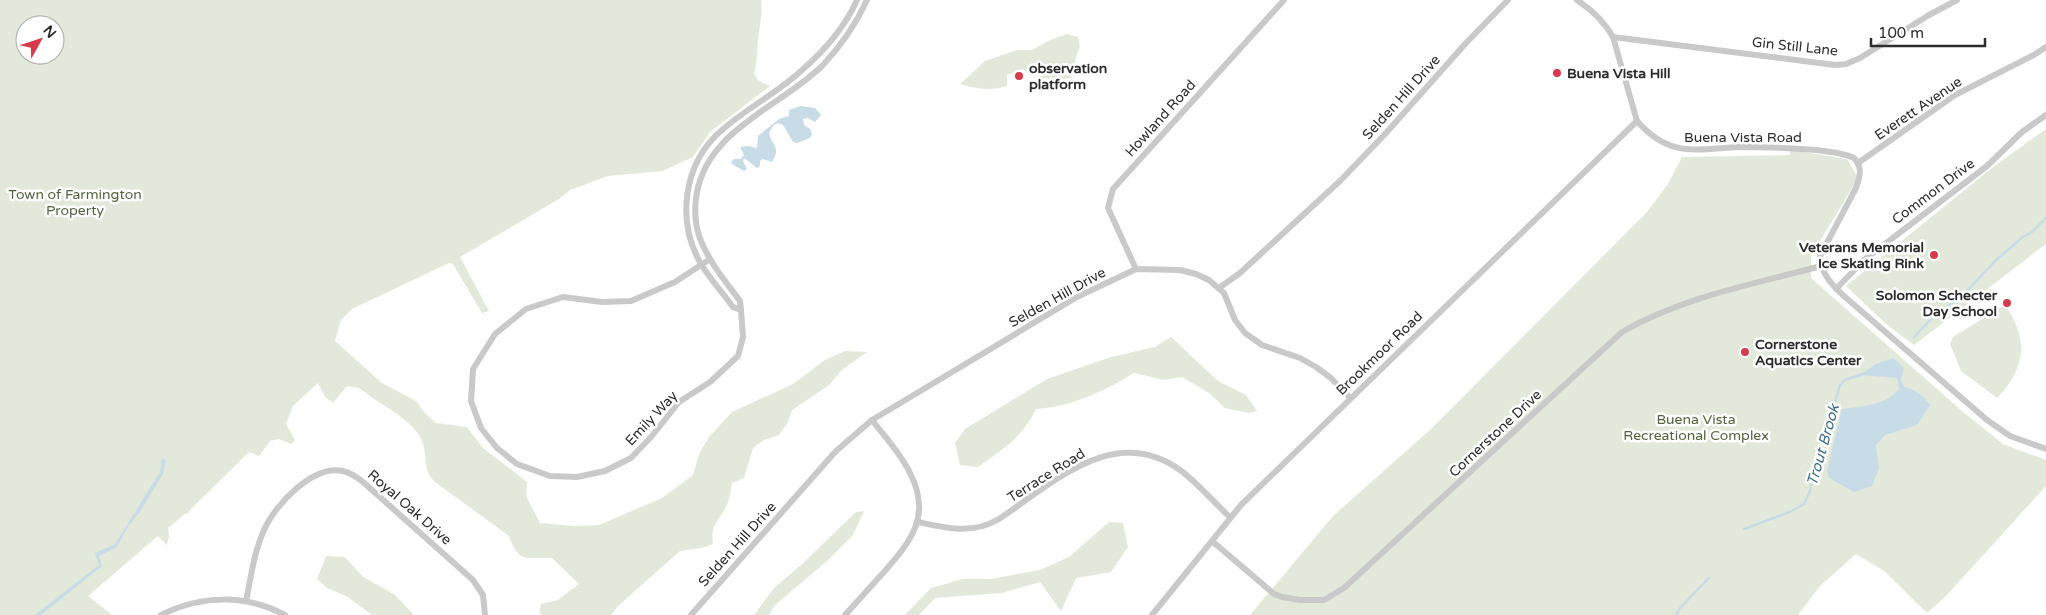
<svg xmlns="http://www.w3.org/2000/svg" width="2046" height="615" font-family="'Varela Round',sans-serif">
<rect width="100%" height="100%" fill="#fff"/>
<g fill="#e3e9da" fill-rule="evenodd">
<path d="M 0,0 L 761,0 C 763,15 759,26 758,41 C 756,53 758,62 754,73 L 758,80 L 770,86 L 710,132 L 693,157 L 663,171 L 608,176 L 570,190 L 559,199 L 460,257 L 489,311 L 482,313 L 453,264 L 449,263 L 352,309 L 341,320 L 335,341 L 382,383 L 416,401 L 424,412 L 436,423 L 467,427 L 483,448 L 527,482 L 526,496 L 540,523 L 574,526 L 599,525 L 662,498 L 693,475 L 699,454 L 709,437 L 732,412 L 793,384 L 825,360 L 845,351 L 867,352 L 842,370 L 829,385 L 792,410 L 788,422 L 779,435 L 764,440 L 753,448 L 744,478 L 732,483 C 730,490 730,500 726,507 C 718,522 710,525 713,544 L 702,548 L 680,551 L 618,606 L 611,615 L 542,615 L 539,612 L 541,604 L 558,600 L 579,584 L 552,558 C 526,557 519,564 509,536 L 435,482 C 423,469 427,462 424,447 C 420,426 390,409 374,399 C 370,397 366,392 362,390 C 358,387 352,387 347,386 L 333,403 L 325,397 L 318,383 L 293,406 L 286,424 L 295,440 L 291,444 L 279,439 L 270,441 L 259,456 L 249,452 L 189,511 L 189,513 L 185,514 L 168,528 L 169,536 L 167,545 L 158,536 L 88,596 L 112,615 L 0,615 ZM 25,25 L 55,25 L 55,55 L 25,55 Z"/>
<path d="M 1067,34 L 1078,37 L 1080,47 C 1074,58 1076,67 1071,78 C 1054,81 1037,79 1023,69 L 1007,75 L 1007,86 C 990,91 978,89 960,84 L 985,61 L 1017,50 L 1032,50 L 1050,40 Z"/>
<polygon points="2046,129 2046,244 1914,345 1886,324 1846,286 1993,167"/>
<polygon points="1791,150 1847,159 1858,178 1811,256 1811,278 1962,411 2003,444 2046,460 2046,486 1945,597 1927,613 1884,571 1856,554 1820,586 1798,615 1250,615 1333,516 1431,429 1647,212 1668,184 1682,157 1789,155"/>
<path d="M 2005,305 C 2029,339 2026,368 1997,398 L 1961,371 L 1950,344 L 1953,337 Z"/>
<path d="M 1171,337 L 1218,381 L 1246,395 L 1257,411 L 1249,413 L 1225,408 L 1209,393 L 1182,377 L 1164,380 L 1134,373 C 1105,391 1070,407 1036,409 C 1021,439 1004,448 978,467 L 960,465 L 955,443 L 965,429 L 1047,379 L 1111,357 L 1155,347 Z"/>
<polygon points="864,511 853,535 827,561 775,605 769,615 754,615 774,588 801,565 856,512"/>
<polygon points="1109,522 1123,523 1128,547 1111,572 1076,578 1061,611 1040,582 1002,593 935,598 919,615 905,615 931,588 962,579 990,579 1040,570 1069,557"/>
<polygon points="326,556 345,557 362,576 395,595 414,615 372,615 348,597 327,588 317,579"/>
</g>
<g fill="#c7dce7">
<path d="M 801,106 L 815,108 L 821,115 L 815,122 L 808,118 L 803,119 L 804,125 L 810,129 L 812,134 L 810,138 L 797,143 L 793,142 L 783,125 L 778,123 L 774,125 L 769,132 C 771,146 782,146 772,162 L 763,159 L 760,161 L 760,166 L 757,168 L 744,158 L 743,161 L 747,169 L 744,171 L 732,164 L 731,162 L 734,159 L 741,159 L 744,155 L 740,147 L 748,146 L 757,148 L 758,136 L 779,119 L 789,116 L 789,110 Z"/>
<path d="M 1894,358 L 1904,368 L 1901,379 L 1904,387 C 1915,389 1923,395 1930,405 L 1917,425 L 1885,435 L 1876,445 L 1879,468 L 1872,486 L 1854,492 L 1829,478 L 1827,471 L 1842,409 C 1863,406 1885,406 1899,389 L 1897,378 L 1860,375 L 1876,364 Z"/>
<polygon points="162,458 166,461 163,474 140,512 129,525 117,547 99,556 102,566 41,615 35,615 99,565 95,553 115,544 160,472"/>
</g>
<g fill="none" stroke-linecap="round" stroke-linejoin="round">
<g stroke="#c7dce7" stroke-width="2.5">
<polyline points="1914,337 1936,314 1961,297 1996,260 2023,237 2032,232 2046,218"/>
<polyline points="1744,529 1790,512 1804,504 1810,491 1813,475 1840,385 1845,380 1863,374"/>
<polyline points="1676,615 1680,608 1709,578"/>
</g>
<g stroke="#c9c9c9" stroke-width="6">
<path d="M 857,0 C 845,27 823,52 801,71 C 777,93 747,108 722,130 C 683,163 676,221 701,264 C 710,279 723,293 733,307 L 741,310 L 740,301 C 726,282 710,263 701,241 C 695,226 694,208 697,192 C 709,129 780,107 822,66 C 840,47 856,24 867,0"/>
<path d="M 1577,0 C 1592,10 1604,21 1613,37 L 1637,121 C 1669,158 1696,149 1739,147 C 1764,147 1791,148 1816,150 C 1829,152 1842,152 1854,158 C 1863,168 1860,176 1856,188 L 1820,256 C 1821,274 1832,285 1845,297 L 1987,420 L 2010,436 L 2046,449"/>
<polyline points="1613,37 1835,65 1846,64 1860,58 1929,15 1957,0"/>
<polyline points="1858,163 1955,95 2034,55 2046,47"/>
<polyline points="710,259 675,282 631,301 602,302 563,297 526,309 495,334 473,369 471,401 481,428 497,448 517,464 550,476 577,477 605,471 631,458 651,437 679,402 710,382 738,356 743,337 741,310"/>
<polyline points="1136,269 1108,208 1113,189 1284,0"/>
<polyline points="1219,288 1240,273 1341,180 1386,133 1466,43 1508,0"/>
<polyline points="1836,289 1864,260 1987,166 2022,132 2046,115"/>
<path d="M 918,522 C 947,528 972,535 999,519 C 1053,483 1114,423 1180,470 C 1198,483 1213,502 1230,517"/>
<path d="M 1212,541 L 1274,594 L 1282,597 L 1300,600 L 1324,600 L 1344,588 L 1622,332 C 1683,297 1754,284 1821,266"/>
<path d="M 246,601 C 251,577 254,552 264,530 C 275,505 313,464 343,471 C 351,473 357,477 363,482 L 473,580 L 483,595 L 485,615"/>
<path d="M 161,615 C 201,595 245,594 285,615"/>
<polyline points="691,615 836,451 872,420 1077,297 1136,269 1180,270 1196,274 1209,280 1224,293 1235,320 1245,333 1262,345 1300,358 1316,367 1331,378 1350,398"/>
<path d="M 845,615 C 858,601 871,586 884,572 C 911,541 932,516 910,473 C 901,454 885,437 872,420"/>
<polyline points="1152,615 1241,505 1637,121"/>
</g>
</g>
<g fill="#d73a4d" stroke="#fff" stroke-width="2">
<circle cx="1557" cy="73" r="5"/>
<circle cx="1019" cy="76" r="5"/>
<circle cx="1934" cy="255" r="5"/>
<circle cx="2007" cy="303" r="5"/>
<circle cx="1745" cy="352" r="5"/>
</g>
<g text-anchor="middle" stroke-width="5" stroke-linejoin="round" paint-order="stroke">
<g font-size="14" fill="#2c2c2c" stroke="#fff">
<text transform="translate(1795 46) rotate(6)" y="5">Gin Still Lane</text>
<text transform="translate(1401 97) rotate(-48)" y="5">Selden Hill Drive</text>
<text transform="translate(1918 108) rotate(-34)" y="5">Everett Avenue</text>
<text transform="translate(1160 118) rotate(-48)" y="5">Howland Road</text>
<text x="1743" y="142">Buena Vista Road</text>
<text transform="translate(1933 191) rotate(-37)" y="5">Common Drive</text>
<text transform="translate(1057 297) rotate(-29)" y="5">Selden Hill Drive</text>
<text transform="translate(1379 353) rotate(-44)" y="5">Brookmoor Road</text>
<text transform="translate(651 418) rotate(-47)" y="5">Emily Way</text>
<text transform="translate(1495 433) rotate(-43)" y="5">Cornerstone Drive</text>
<text transform="translate(1046 475) rotate(-32)" y="5">Terrace Road</text>
<text transform="translate(410 507) rotate(41)" y="5">Royal Oak Drive</text>
<text transform="translate(737 544) rotate(-48)" y="5">Selden Hill Drive</text>
</g>
<g font-size="14" font-weight="bold" fill="#2c2c2c" stroke="#fff" text-anchor="start">
<text x="1029" y="73">observation<tspan x="1029" dy="16">platform</tspan></text>
<text x="1567" y="78">Buena Vista Hill</text>
<text x="1924" y="252" text-anchor="end">Veterans Memorial<tspan x="1924" dy="16">Ice Skating Rink</tspan></text>
<text x="1997" y="300" text-anchor="end">Solomon Schecter<tspan x="1997" dy="16">Day School</tspan></text>
<text x="1755" y="349">Cornerstone<tspan x="1755" dy="16">Aquatics Center</tspan></text>
</g>
<g font-size="14" fill="#51633d" stroke="#fff">
<text x="75" y="199">Town of Farmington<tspan x="75" dy="16">Property</tspan></text>
<text x="1696" y="424">Buena Vista<tspan x="1696" dy="16">Recreational Complex</tspan></text>
</g>
<g font-size="15" font-style="italic" fill="#416f87" stroke="#fff">
<text transform="translate(1823 445) rotate(-74)" y="5">Trout Brook</text>
</g>
</g>
<g transform="translate(40 40) rotate(50)"><circle r="24" fill="#ffffff" stroke="#ababab"/>
<path d="M0-4L9 19L0 12L-9 19Z" fill="#d73a4d"/>
<text y="-8" font-size="14" font-weight="bold" text-anchor="middle" fill="#2c2c2c">N</text>
</g>
<path d="M1871 38v8h114v-8" fill="none" stroke="#2c2c2c" stroke-width="2.5"/>
<text x="1878" y="38" font-size="15" fill="#2c2c2c" stroke="#ffffff" stroke-width="4" paint-order="stroke">100 m</text>
</svg>
